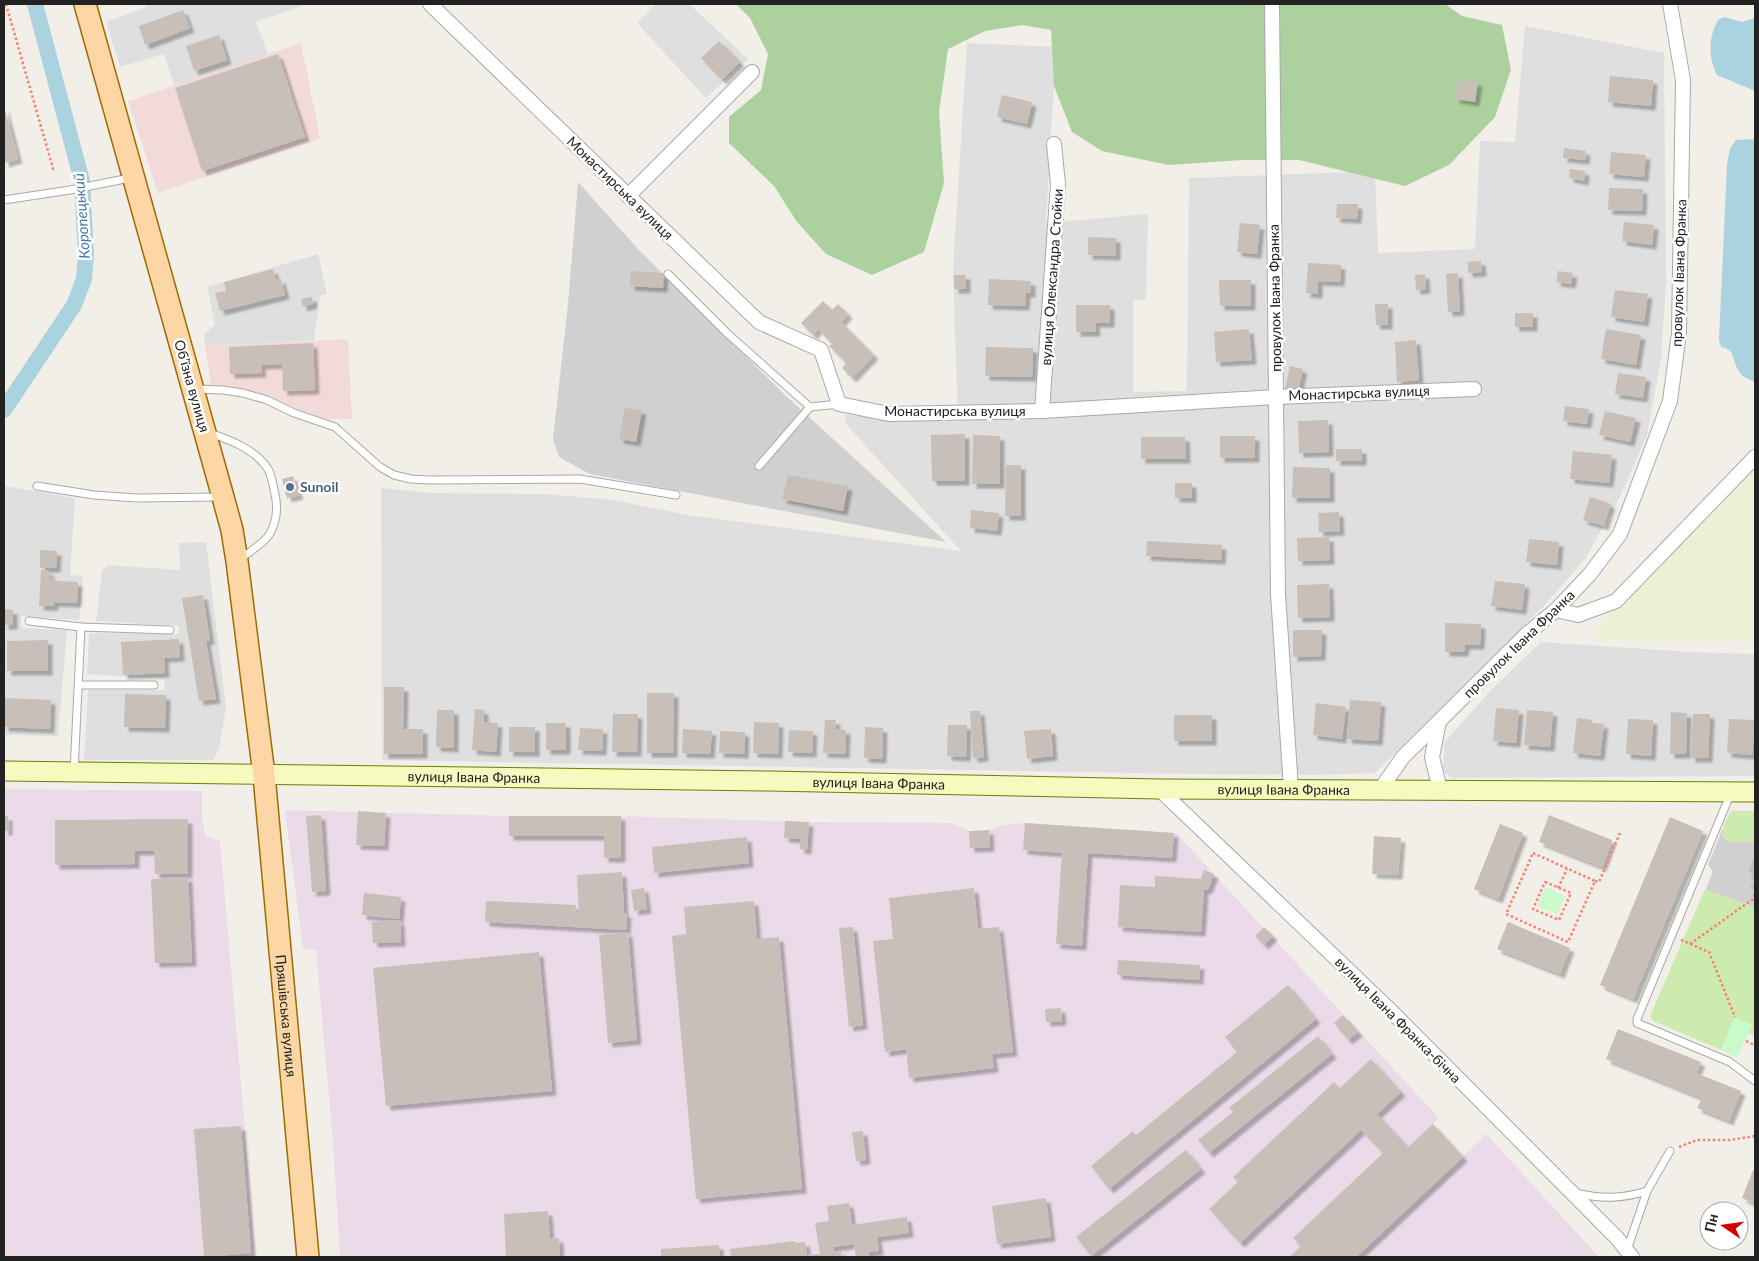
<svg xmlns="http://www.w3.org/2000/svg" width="1759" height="1261" font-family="Lato,sans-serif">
<defs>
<filter id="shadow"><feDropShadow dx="4.5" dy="4.5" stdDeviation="1" flood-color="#0004"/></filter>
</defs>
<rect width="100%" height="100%" fill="#f2efe9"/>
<g fill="#e0dfdf">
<polygon points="146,4 309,4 256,22 268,54 175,88 164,54 120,67 106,22 146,7"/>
<polygon points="656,4 689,4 748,59 706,98 637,23"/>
<polygon points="1525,26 1664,53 1666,281 1661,359 1647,435 1620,497 1585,559 1542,608 1375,773 1317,775 1193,774 382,760 381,488 430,493 545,494 613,500 688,515 961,551 845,423 846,415 958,422 953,270 967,43 1056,47 1046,223 1148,214 1146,299 1133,301 1133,392 1187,391 1189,178 1375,171 1378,253 1475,249 1480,141 1515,142"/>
<polygon points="318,254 327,294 320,296 314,340 205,346 204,335 215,324 207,287"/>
<polygon points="4,486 75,498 70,575 83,576 79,620 21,616 21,628 67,630 58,736 4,735"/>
<polygon points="206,542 226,708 219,749 213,760 84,760 88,690 164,690 165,679 87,674 89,633 178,634 179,626 96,621 102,571 108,565 180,570 179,543"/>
<polygon points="1541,642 1690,652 1755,654 1755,776 1452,778 1443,771 1444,743 1493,688"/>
</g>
<g fill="#f2dad9">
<polygon points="301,43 320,138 158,193 128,101"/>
<polygon points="348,339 352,419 327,419 297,409 270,397 211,384 205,346"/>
</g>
<g fill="#ebdbe8">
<polygon points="4,789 202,791 202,819 206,836 220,841 256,1257 4,1257"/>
<polygon points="285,810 509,816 621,816 809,822 952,823 969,831 989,830 1003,825 1025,823 1176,833 1439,1118 1433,1124 1463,1156 1486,1134 1599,1257 340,1257 333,1143 316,950 303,948"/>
</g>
<g fill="#d0d0d0">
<polygon points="578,182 638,249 785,395 946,542 590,474 559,457 553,439 568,304"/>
<polygon points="1722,830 1755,830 1755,966 1684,939 1713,872 1708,865"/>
</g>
<polygon fill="#eef0d5" points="1755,471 1755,641 1599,640 1592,631"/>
<g fill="#cdebb0">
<polygon points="1731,811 1755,811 1755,842 1729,842 1722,837 1724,824"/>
<polygon points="1705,889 1755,907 1755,1036 1748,1032 1752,1025 1735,1017 1721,1050 1653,1021 1650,1016"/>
</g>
<polygon fill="#add19e" points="736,4 1445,4 1462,16 1502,25 1511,70 1495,117 1449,165 1405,186 1299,160 1242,160 1168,165 1102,151 1072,132 1054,86 1051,30 1022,25 985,31 948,49 939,112 944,183 924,252 872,275 826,254 797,222 774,186 729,143 729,117 761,90 768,54 750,18"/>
<g fill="#c8facc">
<polygon points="1546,887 1565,896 1557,914 1537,906"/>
<polygon points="1735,1017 1752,1025 1737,1057 1721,1050"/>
</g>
<g fill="#aad3df">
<path d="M 1724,17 L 1742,22 L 1755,18 L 1755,91 L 1717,75 C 1708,57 1708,38 1718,20 Z"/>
<path d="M 1750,139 L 1755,140 L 1755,382 C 1751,380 1744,378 1741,374 C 1732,365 1737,349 1721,347 L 1719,340 L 1727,164 L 1730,149 L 1736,140 Z"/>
</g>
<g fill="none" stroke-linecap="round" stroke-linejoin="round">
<polyline stroke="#aad3df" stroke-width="16" points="4,410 74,305 84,279 86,255 82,181 35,4"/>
</g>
<g fill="#c7bfb8" filter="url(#shadow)">
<polygon points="183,10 190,28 145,45 139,26"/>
<polygon points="219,35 227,60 194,71 186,46"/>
<polygon points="719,41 740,62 722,80 701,58"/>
<polygon points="278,54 305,137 202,171 175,88"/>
<polygon points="1610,76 1653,80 1651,106 1608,102"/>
<polygon points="1458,80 1478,82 1475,102 1455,99"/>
<polygon points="1002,95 1032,102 1027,124 997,117"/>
<polygon points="4,106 18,159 4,163"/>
<polygon points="1564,148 1586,151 1585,160 1563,158"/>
<polygon points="1611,152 1646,155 1644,177 1609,174"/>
<polygon points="1570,169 1585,171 1584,181 1569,178"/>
<polygon points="1609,188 1643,189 1642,211 1608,210"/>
<polygon points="1337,204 1358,204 1357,219 1336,218"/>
<polygon points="1624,222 1654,225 1652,245 1622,241"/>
<polygon points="1240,223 1260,225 1257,254 1237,252"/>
<polygon points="1088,237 1116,238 1116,256 1088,255"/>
<polygon points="1481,261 1482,272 1468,273 1468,262"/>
<polygon points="1308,263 1341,265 1340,282 1318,281 1318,294 1306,293"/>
<polygon points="273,269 276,280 281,279 285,295 220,311 215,293 226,291 224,282"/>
<polygon points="631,271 664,273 663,288 630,286"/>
<polygon points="1558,271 1573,273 1571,284 1556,282"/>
<polygon points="1458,273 1460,311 1448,312 1446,274"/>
<polygon points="1425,274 1426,289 1416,290 1415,275"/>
<rect x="954" y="275" width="12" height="14"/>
<polygon points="989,279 1031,281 1031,293 1026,293 1025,306 988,305"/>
<polygon points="1219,280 1251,280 1251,306 1220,306"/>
<polygon points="1615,290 1648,294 1644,322 1611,317"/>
<polygon points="312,297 313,304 303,307 301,299"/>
<polygon points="823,301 832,310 838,304 848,314 841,322 874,355 852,378 842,368 846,363 829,346 832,344 818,329 813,335 801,323"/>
<polygon points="1375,304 1388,304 1388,325 1376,325"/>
<polygon points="1076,305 1110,305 1110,323 1095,323 1096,332 1076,332"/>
<rect x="1515" y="313" width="18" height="14"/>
<polygon points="1249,329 1252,360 1216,362 1214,332"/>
<polygon points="1606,329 1641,335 1636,365 1601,359"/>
<polygon points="1416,340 1419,380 1397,382 1395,342"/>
<polygon points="313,343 315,390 283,391 282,364 261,365 262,373 230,374 229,347"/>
<polygon points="986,347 1033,348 1032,377 985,376"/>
<polygon points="1290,366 1303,369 1298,391 1285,389"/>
<polygon points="1618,373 1646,377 1643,398 1615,394"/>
<polygon points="1565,406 1589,409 1587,424 1563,421"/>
<polygon points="625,408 642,410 636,442 619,439"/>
<polygon points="1605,411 1636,418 1630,442 1599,435"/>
<polygon points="1328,420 1329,452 1299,453 1298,421"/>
<polygon points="965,434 965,481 932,481 931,435"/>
<polygon points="973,435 1000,436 1000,484 972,484"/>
<rect x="1220" y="436" width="35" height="22"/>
<polygon points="1141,437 1185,437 1186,459 1141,459"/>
<rect x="1336" y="449" width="26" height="12"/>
<polygon points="1573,451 1612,455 1609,483 1570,479"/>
<polygon points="1006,465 1021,465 1021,516 1005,516"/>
<polygon points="1293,467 1330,468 1330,498 1292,498"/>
<polygon points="788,475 848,486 843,511 782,499"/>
<polygon points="293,476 299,495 287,498 282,479"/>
<rect x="1175" y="483" width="17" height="15"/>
<polygon points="1590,497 1611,504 1604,526 1583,520"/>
<polygon points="971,510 999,513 997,531 970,528"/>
<polygon points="1339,512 1340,531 1319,532 1318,513"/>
<polygon points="1329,537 1330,560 1298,561 1297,538"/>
<polygon points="1529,539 1559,542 1557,565 1526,562"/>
<polygon points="1147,541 1222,545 1221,560 1146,556"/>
<polygon points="40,550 57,551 56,568 40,568"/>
<polygon points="41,570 49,571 48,577 55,577 55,581 78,582 77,603 54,602 54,606 39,606"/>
<polygon points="1495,581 1525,584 1522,610 1491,606"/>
<polygon points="1329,584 1330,617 1298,618 1297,585"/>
<polygon points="203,595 210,640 206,641 216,699 199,701 182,598"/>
<polygon points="4,609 13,610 13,625 4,625"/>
<polygon points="1445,623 1481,624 1480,645 1465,645 1464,652 1445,652"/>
<polygon points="1293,630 1322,630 1321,656 1293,657"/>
<polygon points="179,639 180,657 164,658 165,673 123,675 121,642"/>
<polygon points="48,640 48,671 7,671 7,641"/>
<polygon points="384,687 404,687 403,729 423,729 423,754 384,754"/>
<polygon points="647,693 674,693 673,753 647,753"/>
<polygon points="125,694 166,695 165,728 124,727"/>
<polygon points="4,698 51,700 50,729 4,727"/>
<polygon points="1350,700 1381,702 1378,741 1347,739"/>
<polygon points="1316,703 1346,707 1342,739 1313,735"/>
<polygon points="1496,708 1519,710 1516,743 1493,741"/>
<polygon points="475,709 484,710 484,722 498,723 496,752 472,750"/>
<polygon points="437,710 454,710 454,748 436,747"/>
<polygon points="1527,710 1553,712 1550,747 1524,745"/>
<polygon points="970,711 980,711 984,757 973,758"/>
<polygon points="1671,712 1687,713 1686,754 1670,754"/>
<polygon points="613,714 638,714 637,752 612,752"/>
<polygon points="1693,714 1710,714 1708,758 1691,758"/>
<rect x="1174" y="715" width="38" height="26"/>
<polygon points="1577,718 1592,720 1591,723 1604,724 1600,756 1573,753"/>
<polygon points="1628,719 1653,720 1651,756 1626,754"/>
<polygon points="1729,719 1755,720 1752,755 1727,753"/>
<polygon points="825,720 836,720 835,729 846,730 845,754 823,753"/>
<polygon points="754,722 779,723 778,754 753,753"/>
<rect x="546" y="723" width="20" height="27"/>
<polygon points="948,725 967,725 966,757 947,756"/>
<rect x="509" y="727" width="26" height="25"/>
<polygon points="865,727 883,728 882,759 864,758"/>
<polygon points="580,728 603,729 602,751 578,750"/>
<polygon points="683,729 712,731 710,754 682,753"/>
<polygon points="1051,729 1053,756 1027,759 1024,731"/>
<polygon points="789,730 813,731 812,753 788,752"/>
<polygon points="720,731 745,732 744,754 719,753"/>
<polygon points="358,811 386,813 384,846 356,845"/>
<polygon points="321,815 326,891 312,892 306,816"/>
<polygon points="1549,815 1612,840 1602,867 1539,842"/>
<rect x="4" y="816" width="4" height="15"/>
<polygon points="509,816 621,816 621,858 604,858 604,836 509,836"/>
<polygon points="1670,817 1703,831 1633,999 1600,985"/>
<polygon points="188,819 188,874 155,874 154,851 135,851 135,864 55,865 55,820"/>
<polygon points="785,821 809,822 807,850 800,849 800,839 784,838"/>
<polygon points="1025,823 1174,833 1172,858 1088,853 1082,946 1056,944 1062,853 1023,850"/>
<polygon points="1500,824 1523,833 1498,899 1474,889"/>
<polygon points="989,830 990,847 970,848 969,831"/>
<polygon points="1374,836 1401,838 1398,875 1372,874"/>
<polygon points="747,837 749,863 654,873 652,847"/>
<polygon points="1755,854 1755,890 1750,888 1754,880 1751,878 1752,873 1748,872"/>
<polygon points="1204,870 1214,874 1208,889 1204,890 1201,932 1118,927 1120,885 1155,887 1155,876 1201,879"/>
<polygon points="622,872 624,913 627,913 626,930 485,922 486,901 576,905 575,911 579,911 577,875"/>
<polygon points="188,877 192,962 155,963 151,879"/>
<polygon points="644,888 647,909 634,911 631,890"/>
<polygon points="974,888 978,929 999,927 1013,1052 992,1054 994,1068 909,1078 906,1049 885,1052 873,941 893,939 889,898"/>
<polygon points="364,893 401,897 399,919 362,915"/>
<polygon points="754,901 757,939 779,937 802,1189 696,1199 672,936 686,934 684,907"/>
<polygon points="400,920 401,942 373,943 372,922"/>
<polygon points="1508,922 1570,948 1560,974 1497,949"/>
<polygon points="853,927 863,1025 849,1027 839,928"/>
<polygon points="1264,927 1273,936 1264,945 1255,936"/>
<polygon points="628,932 637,1040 608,1043 599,935"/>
<polygon points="539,952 552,1091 386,1106 373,968"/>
<polygon points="1118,960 1200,965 1199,980 1117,975"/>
<polygon points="1288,985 1316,1019 1109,1189 1091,1166 1133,1131 1136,1135 1237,1052 1225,1037"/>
<polygon points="1061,1008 1062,1021 1046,1022 1045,1009"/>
<polygon points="1343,1015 1358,1032 1348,1040 1334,1023"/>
<polygon points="1618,1029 1701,1062 1696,1073 1741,1091 1729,1121 1697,1108 1702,1098 1606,1059"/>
<polygon points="1318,1036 1332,1054 1209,1153 1198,1140 1233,1112 1229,1108"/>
<polygon points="1371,1059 1401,1092 1377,1114 1408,1147 1433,1124 1463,1157 1356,1257 1289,1257 1301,1246 1293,1238 1383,1153 1361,1130 1240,1243 1209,1209 1238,1182 1233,1177 1334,1082 1340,1088"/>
<polygon points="241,1126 251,1253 204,1257 194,1129"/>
<polygon points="863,1131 866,1160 856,1161 852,1132"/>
<polygon points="1186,1150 1201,1169 1091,1256 1076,1237"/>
<polygon points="1753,1170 1755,1170 1755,1204 1742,1198"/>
<polygon points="1046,1198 1051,1237 997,1244 992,1206"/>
<polygon points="849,1203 852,1225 907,1217 909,1233 877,1237 879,1251 869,1252 869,1257 856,1257 854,1244 833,1247 834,1252 841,1251 842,1257 731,1257 730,1249 795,1241 795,1243 805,1242 807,1255 820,1254 815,1223 829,1221 827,1206"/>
<polygon points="548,1211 550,1239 559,1238 560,1257 506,1257 504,1214"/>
<polygon points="719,1245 720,1257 661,1257 661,1249"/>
</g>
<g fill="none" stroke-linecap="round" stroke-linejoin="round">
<defs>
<g id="lane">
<polyline points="4,200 70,190 130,178"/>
<polyline points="668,274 728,334 810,407 839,404"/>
<polyline points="197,389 223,390 243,393 267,400 294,413 335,427 380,467 394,475 411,479 430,480 580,479 676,495"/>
<path d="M 210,433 C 230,440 255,449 268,469 C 272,476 273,486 275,494 C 278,508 277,522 269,535 C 264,543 248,553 240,559"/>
<polyline points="759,466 810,407"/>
<polyline points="37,486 94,495 136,498 221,497"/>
<polyline points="29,621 81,627 170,630"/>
<polyline points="79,685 154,685"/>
<polyline points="74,772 81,627"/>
<polyline points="1730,795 1637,1019 1637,1023 1730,1062 1755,1081"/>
<path d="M 1575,1193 C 1602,1199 1621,1199 1647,1191 L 1670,1151"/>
<polyline points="1627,1250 1647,1191"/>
</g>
<g id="street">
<polyline points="430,4 759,322 821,350 839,404 889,414 1042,411 1276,397 1474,389"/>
<polyline points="1272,4 1278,594 1291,789"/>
<polyline points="628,196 752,72"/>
<polyline points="1042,411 1058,184 1054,144"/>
<polyline points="1556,610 1578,615 1616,601 1755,457"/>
<polyline points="1439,722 1432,757 1440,790"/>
<polyline points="1159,789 1390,1010 1617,1238 1632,1257"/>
<polyline points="1380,790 1403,757 1527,634 1556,610 1590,574 1620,534 1670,401 1679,333 1683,80 1670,4"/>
</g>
<g id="secondary">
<path id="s1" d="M 4,771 L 769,781 L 1159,789 L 1755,792"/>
</g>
<g id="primary">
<path id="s2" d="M 85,4 L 223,497 L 232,530 L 237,561 L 264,775 L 308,1257"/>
</g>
</defs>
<use href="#lane" stroke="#a9a9a9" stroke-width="9"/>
<use href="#street" stroke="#a9a9a9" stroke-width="16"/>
<use href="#secondary" stroke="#707d05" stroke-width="21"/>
<use href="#primary" stroke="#a06b00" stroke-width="24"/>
<g stroke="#fa8072" stroke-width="2.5" stroke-dasharray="2.5 2.5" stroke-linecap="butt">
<polyline points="6,4 54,172"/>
<polygon points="1533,853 1595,881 1568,942 1506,914"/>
<polyline points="1595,881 1599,882 1620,833"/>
<polygon points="1545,882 1571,893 1559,920 1533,909"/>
<polyline points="1558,888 1567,869"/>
<polyline points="1681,940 1709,952 1735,1017"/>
<polyline points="1690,944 1753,899 1755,893"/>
<polyline points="1746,1041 1755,1045"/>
<polyline points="1679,1147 1697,1140 1730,1140 1755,1136"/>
</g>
<use href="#lane" stroke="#fff" stroke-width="7"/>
<use href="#street" stroke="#fff" stroke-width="14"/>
<use href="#secondary" stroke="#f7fabf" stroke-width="19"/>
<use href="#primary" stroke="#fcd6a4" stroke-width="21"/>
</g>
<circle fill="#5c6f8a" stroke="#fff" stroke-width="2" cx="290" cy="487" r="5"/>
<g text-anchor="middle" stroke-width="5" stroke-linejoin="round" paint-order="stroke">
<g font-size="14" fill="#222" stroke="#fff">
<text transform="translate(620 188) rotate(44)" y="5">Монастирська вулиця</text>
<text transform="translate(1679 273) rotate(-88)" y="5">провулок Івана Франка</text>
<text transform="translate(1052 277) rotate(-86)" y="5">вулиця Олександра Стойки</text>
<text transform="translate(1275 298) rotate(-91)" y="5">провулок Івана Франка</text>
<text transform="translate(192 386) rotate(74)" y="5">Обʼїзна вулиця</text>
<text transform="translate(1359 393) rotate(-2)" y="5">Монастирська вулиця</text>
<text x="955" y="416">Монастирська вулиця</text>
<text transform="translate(1519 644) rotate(-44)" y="5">провулок Івана Франка</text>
<text dy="5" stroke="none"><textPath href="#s1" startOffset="470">вулиця Івана Франка</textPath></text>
<text dy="5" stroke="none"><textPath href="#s1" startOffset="875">вулиця Івана Франка</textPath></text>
<text dy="5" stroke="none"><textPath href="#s1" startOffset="1280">вулиця Івана Франка</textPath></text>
<text dy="5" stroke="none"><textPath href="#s2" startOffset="1035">Пряшівська вулиця</textPath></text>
<text transform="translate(1398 1020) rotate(45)" y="5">вулиця Івана Франка-бічна</text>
</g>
<g font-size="14" font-weight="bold" fill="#4e5e75" stroke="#fff" text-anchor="start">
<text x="300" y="492">Sunoil</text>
</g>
<g font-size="15" font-style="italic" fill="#4a7aab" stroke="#fff">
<text transform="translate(82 216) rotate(-94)" y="5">Коропецький</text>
</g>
</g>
<rect width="1759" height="1261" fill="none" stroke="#222222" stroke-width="10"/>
<g transform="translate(1724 1226) rotate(283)"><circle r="24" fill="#ffffff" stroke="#a7a7a7"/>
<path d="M0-4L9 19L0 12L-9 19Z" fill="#d40000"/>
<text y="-8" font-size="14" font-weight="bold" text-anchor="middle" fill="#222222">Пн</text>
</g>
</svg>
